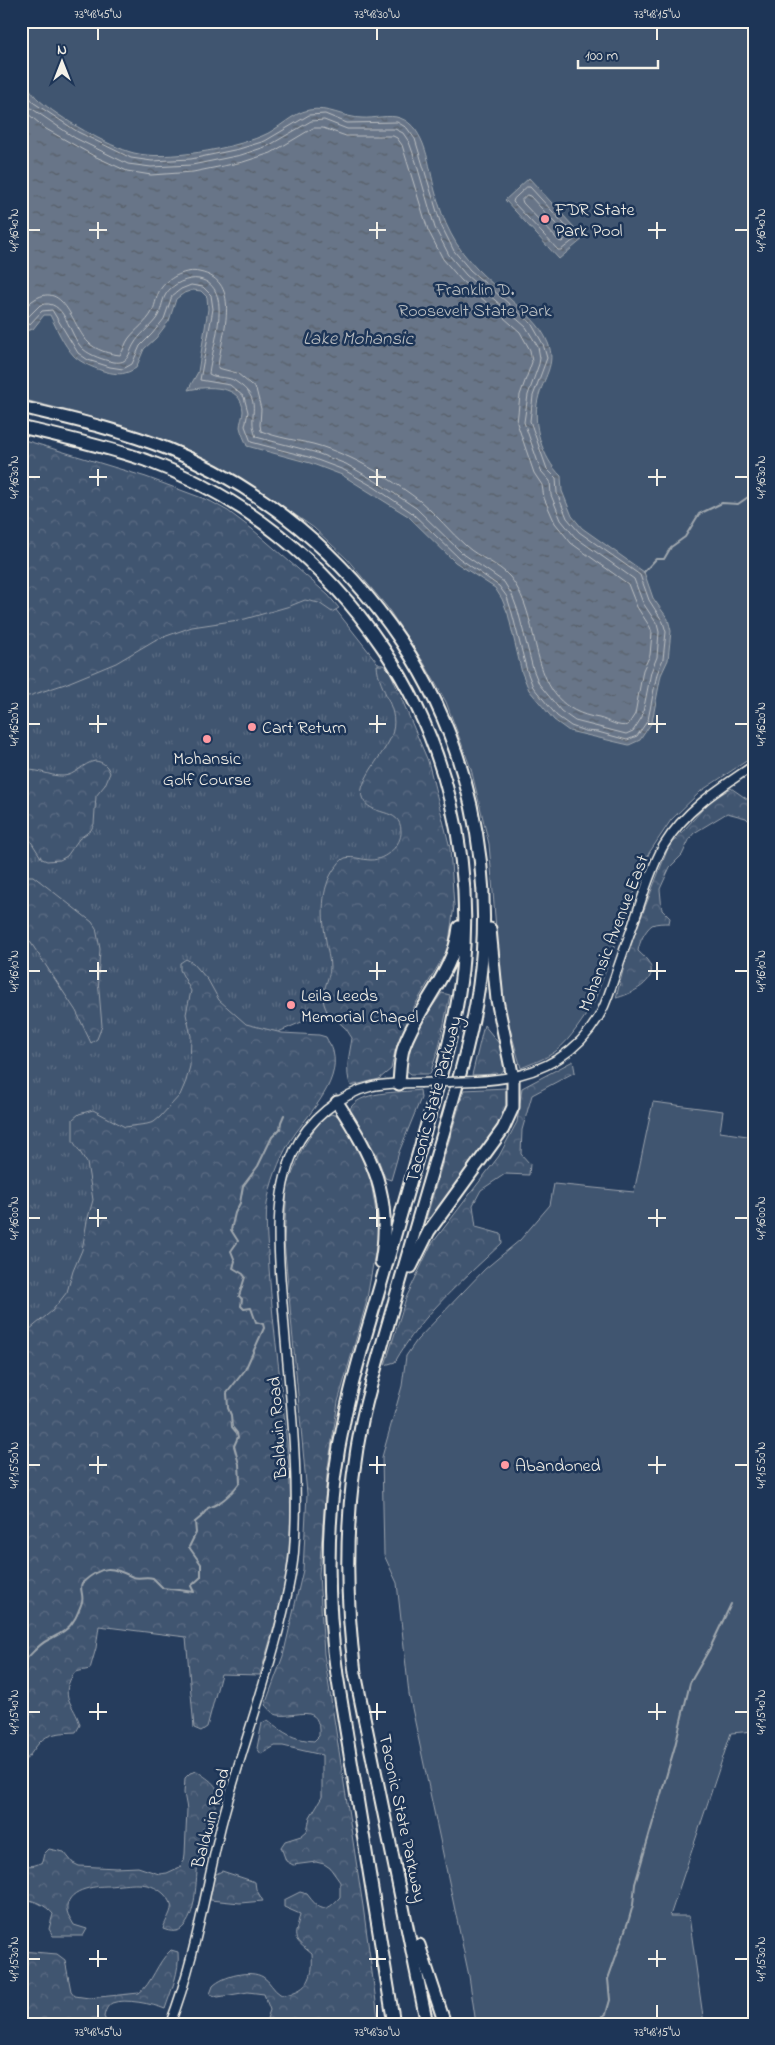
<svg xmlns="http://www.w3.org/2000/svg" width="775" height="2045" font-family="'Indie Flower',sans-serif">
<defs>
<pattern id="grass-tufts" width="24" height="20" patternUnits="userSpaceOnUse" patternTransform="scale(1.25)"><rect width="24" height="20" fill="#40546f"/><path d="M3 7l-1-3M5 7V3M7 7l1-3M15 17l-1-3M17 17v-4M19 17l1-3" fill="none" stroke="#5c6d84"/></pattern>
<pattern id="forest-crowns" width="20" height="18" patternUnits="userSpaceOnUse" patternTransform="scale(1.25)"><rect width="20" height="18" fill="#40546f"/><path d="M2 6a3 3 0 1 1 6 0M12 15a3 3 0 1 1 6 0" fill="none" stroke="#5c6d84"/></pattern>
<pattern id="water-ripples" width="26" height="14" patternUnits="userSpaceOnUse" patternTransform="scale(1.25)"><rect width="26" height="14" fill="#677588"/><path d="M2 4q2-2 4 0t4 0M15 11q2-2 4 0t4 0" fill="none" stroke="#585e67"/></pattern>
</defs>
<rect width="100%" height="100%" fill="#263d5d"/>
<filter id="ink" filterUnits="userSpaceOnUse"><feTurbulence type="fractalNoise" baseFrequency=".02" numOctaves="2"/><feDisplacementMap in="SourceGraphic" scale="10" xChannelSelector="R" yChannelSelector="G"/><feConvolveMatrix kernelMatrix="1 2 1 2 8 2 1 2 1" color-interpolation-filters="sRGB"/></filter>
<g filter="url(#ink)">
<polygon fill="url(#grass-tufts)" stroke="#9aa2ac" points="304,589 336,610 384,671 418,806 334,1008 218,1058 92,1296 21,1345 21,689 139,642"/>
<g fill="url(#forest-crowns)" stroke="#9aa2ac">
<polygon points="21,439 146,477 210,501 228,511 252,529 328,595 339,608 332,612 319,603 305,600 290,606 245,619 192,627 155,640 116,663 65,684 29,696 21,695"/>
<path d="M 377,665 L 383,665 L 389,669 L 428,761 L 450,848 L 454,906 L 448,949 L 415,1005 L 400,1038 L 395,1051 L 391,1069 L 379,1079 L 351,1086 C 344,1072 350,1053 352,1038 C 349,1034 347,1029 343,1026 C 334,1017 328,1017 324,1004 C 320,993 330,979 330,967 C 330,959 327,950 326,941 C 322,918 320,888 335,868 C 338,865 340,860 345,858 C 353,856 363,860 371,860 C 385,860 402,845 401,831 C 401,806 369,818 362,797 C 357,782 386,751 391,737 C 402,709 378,691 377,665 Z"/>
<path d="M 95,761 C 103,762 107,765 110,773 L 105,785 L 96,796 L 94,824 L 91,830 L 79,839 L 67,856 L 60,860 L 47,861 L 42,859 L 30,840 L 21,809 L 21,772 C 35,766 49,777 63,776 C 75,776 83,763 95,761 Z"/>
<path d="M 731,788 L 754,804 L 754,826 L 746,818 L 727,813 L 694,833 L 690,838 L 682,855 L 670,867 L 660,889 L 662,910 L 670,918 L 669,923 C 664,923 656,923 652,925 C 645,930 639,943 638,951 C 642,955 647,959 649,963 C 660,981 629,995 616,998 L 628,951 L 668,848 L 709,802 Z"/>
<polygon points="26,876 33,876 92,922 96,928 100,949 98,979 102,1026 97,1039 91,1043 76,1011 27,937 22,881"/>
<path d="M 186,959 L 193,963 L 208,980 L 219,1000 L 246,1024 L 282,1033 L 319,1035 L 326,1037 C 328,1042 332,1046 333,1051 C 342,1085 304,1117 289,1143 C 279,1160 270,1184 267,1204 C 265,1225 268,1247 269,1268 C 273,1334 284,1400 289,1467 C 292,1508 291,1551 283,1591 C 277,1619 268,1647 260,1675 L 221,1674 L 207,1727 L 201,1731 L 194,1728 L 186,1637 L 99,1626 L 96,1648 L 90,1669 L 75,1672 C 57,1697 75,1704 80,1725 L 76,1732 C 63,1733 48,1732 39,1743 C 33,1750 29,1758 21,1764 L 21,1333 L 29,1330 L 52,1311 L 67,1292 L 73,1271 L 82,1250 L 87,1221 L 93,1200 L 87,1163 L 73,1141 L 73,1119 L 79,1114 L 93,1110 L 125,1127 L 147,1124 L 154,1122 L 160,1117 L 180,1095 L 186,1081 L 190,1066 L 191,1036 L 186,1014 L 191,991 L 180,970 L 180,963 Z"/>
<path d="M 442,993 L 450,995 L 439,1047 L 430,1074 L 411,1074 L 406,1070 C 406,1045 428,1012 442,993 Z"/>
<polygon points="484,1025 501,1046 505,1069 499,1074 472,1075"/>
<path d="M 573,1061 L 575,1072 L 532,1095 L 522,1130 L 521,1154 L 530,1164 L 529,1175 L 505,1174 L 481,1190 L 473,1205 L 476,1227 L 501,1234 L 502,1243 C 463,1280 421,1315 395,1362 L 385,1365 L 406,1298 L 431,1245 L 499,1156 L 517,1122 L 522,1088 Z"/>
<polygon points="507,1088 508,1108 501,1120 436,1215 426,1219 464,1090"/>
<path d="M 420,1090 L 421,1098 L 399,1152 L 391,1180 L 385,1178 L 376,1153 L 349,1111 C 357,1090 400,1093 420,1090 Z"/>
<path d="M 331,1114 L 338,1116 L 347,1127 L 369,1170 L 379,1230 L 366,1304 L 338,1402 L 327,1474 L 319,1574 L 324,1654 L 363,1906 L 379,2024 L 265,2024 L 270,2010 L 264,1994 L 248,1992 L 218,1997 L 210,1994 L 213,1986 C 223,1976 250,1969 263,1977 C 270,1981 273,1990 280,1994 C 284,1996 290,1994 294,1992 C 312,1986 313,1970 312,1954 C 290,1936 295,1939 300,1914 L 284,1907 L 284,1900 L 300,1892 L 307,1894 C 320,1911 325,1914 340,1897 L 340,1882 L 330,1868 L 324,1864 L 316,1862 L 293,1865 L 286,1861 L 281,1847 L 285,1841 L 301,1836 L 307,1831 L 310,1817 L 322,1797 L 322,1755 L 283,1746 L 275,1746 L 261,1754 L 257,1748 L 262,1723 L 268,1720 C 285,1734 292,1739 314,1741 L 319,1736 C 321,1701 296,1718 278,1715 C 272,1714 269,1709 265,1705 L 283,1656 L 303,1570 L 307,1494 L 284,1241 L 287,1187 L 302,1149 L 319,1122 L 324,1117 Z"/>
<path d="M 197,1771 C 207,1779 219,1784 218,1797 C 212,1816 204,1836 199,1856 C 195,1875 198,1911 184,1926 C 179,1933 170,1932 163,1929 C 165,1921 173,1911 171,1904 C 170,1899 167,1898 164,1894 C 148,1879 129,1885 109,1886 C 94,1886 65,1889 67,1911 C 68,1916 72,1921 74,1925 L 87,1929 L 83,1936 L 53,1936 L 49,1929 L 53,1914 C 46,1905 32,1899 21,1899 L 21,1864 C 30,1867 35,1866 42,1862 L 44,1854 L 49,1849 L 64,1852 L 73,1863 L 79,1866 L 116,1868 L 138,1867 L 159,1874 L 167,1873 L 180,1867 L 184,1861 L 185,1854 L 187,1809 L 184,1793 L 185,1778 L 190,1773 Z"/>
<polygon points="222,1871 255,1882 256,1889 263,1901 240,1903 210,1900 214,1875"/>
<path d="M 171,1950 L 178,1952 C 180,1971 171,1991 165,2009 C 153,2004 125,1998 112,2003 C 107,2006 105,2011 104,2017 L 108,2024 L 21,2024 L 21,1951 L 57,1954 L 65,1960 L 71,1991 L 75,1996 L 89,1998 L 139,1993 C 152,1984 157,1962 171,1950 Z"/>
</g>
<g fill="#40546f" stroke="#9aa2ac">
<path d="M 21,21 L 754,21 L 754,756 L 701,791 L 671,820 L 649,853 L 594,1002 C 585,1017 570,1040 556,1051 C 545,1059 533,1063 521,1068 L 502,1001 L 489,844 L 471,769 L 446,702 L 424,663 L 387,607 L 347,559 L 314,528 L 261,491 L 181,447 L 77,413 L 21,399 Z"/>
<polygon points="653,1102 723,1111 720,1132 754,1137 754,1731 731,1733 670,1916 689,1916 704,2024 476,2024 469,1976 409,1694 397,1583 384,1555 382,1457 402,1386 406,1356 417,1340 485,1269 520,1240 550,1205 554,1184 634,1192"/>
</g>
<g fill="url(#water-ripples)" stroke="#9fa7ae">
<path d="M 21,76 C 27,84 32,94 39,100 C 58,117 109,147 134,153 C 166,161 231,149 262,136 C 278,130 292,113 309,110 C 328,106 344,118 362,118 C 373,119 390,114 400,118 C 426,127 429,168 435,191 C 439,206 444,221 451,234 C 465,261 487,279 510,299 C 525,313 540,323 548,343 C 557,364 543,378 538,399 C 532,424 542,458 561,476 L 562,491 L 572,516 L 582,528 L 644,572 L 653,598 L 668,619 L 671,631 L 668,660 L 661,675 L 652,722 L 640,740 L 629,745 L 569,731 L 554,720 L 529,690 L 522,673 L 508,614 L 502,599 L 495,588 L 455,562 L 408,516 L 342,475 L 310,463 L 247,446 C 245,440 241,433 240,427 C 240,422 243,417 243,411 C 242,384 207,386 188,390 L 198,372 L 208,309 L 207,297 L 201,291 L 193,290 L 184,293 L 176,299 L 169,321 L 156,338 L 144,349 L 136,368 C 133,370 129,372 125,373 C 113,377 83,365 74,356 C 63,344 57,329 50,315 L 44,315 L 33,329 L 21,332 Z"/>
<polygon points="529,178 584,238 559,259 505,200"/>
</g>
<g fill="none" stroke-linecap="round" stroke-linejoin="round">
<g stroke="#bcbfc2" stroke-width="1">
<polyline points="21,85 34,103 78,132 131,158 152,161 191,159 239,149 265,141 309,115 325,114 347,123 397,122 407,128 415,139 441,225 454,251 470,270 531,323 543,344 547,358 533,396 530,421 547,469 556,478 557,493 567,518 579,532 640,575 649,600 663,622 666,632 663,659 657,674 648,720 637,736 627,740 598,732 585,731 571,726 557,716 533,687 527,671 512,613 507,597 499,586 459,558 411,512 374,487 344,470 312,458 251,442 245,426 248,412 244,397 230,385 200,380 213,309 211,295 203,287 191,285 181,289 172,296 164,319 152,334 140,346 132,364 123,369 110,367 88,360 78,353 52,310 42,311 30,324 21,327"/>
<path d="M 21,95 L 31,108 L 75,138 L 128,164 L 151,167 L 192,165 L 241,155 L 268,146 L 311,121 L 324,120 L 347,129 L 395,129 L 403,133 L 409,142 L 416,162 L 435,228 L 449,255 L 466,275 L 526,327 L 538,347 L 540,358 L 539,364 L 528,395 L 524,422 L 541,471 L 550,481 L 551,495 L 561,520 L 575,537 L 634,579 L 643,603 L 657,624 L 659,632 L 657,657 L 651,672 L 642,717 L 633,731 L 626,734 L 575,721 L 561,711 L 539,684 L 533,669 L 518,611 L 512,595 L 504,582 L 462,553 L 416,508 L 377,482 L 346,464 L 314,452 L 256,437 C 246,413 266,401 235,381 C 228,376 217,379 209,374 C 211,349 236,287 199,279 C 188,277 172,284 166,294 C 161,302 162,311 156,319 C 150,327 139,335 134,344 C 128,354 129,364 114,362 C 104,360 91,356 83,349 C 68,335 66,297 40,305 L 26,319 L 21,321"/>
<path d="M 21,108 L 46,129 L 94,156 L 127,171 L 151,175 L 193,172 L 243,162 L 271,153 L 313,128 L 323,128 L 346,136 L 393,136 L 397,138 L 402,145 L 428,230 L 443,259 L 461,280 L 520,332 L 530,350 L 532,362 L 520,395 L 517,423 L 534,473 L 542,485 L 544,498 L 555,523 L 571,543 L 628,584 L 637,607 L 650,627 L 652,633 L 650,655 L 643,670 L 635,714 L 628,725 C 619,728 608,720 599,718 C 522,706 547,623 510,577 C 498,563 479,558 466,546 C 450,532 437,515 420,501 C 399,485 373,468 349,457 C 337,452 325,447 313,444 C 296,440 278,438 261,431 L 260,425 L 261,409 L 256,389 L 237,373 L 218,368 C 220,338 245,281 199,272 C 186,269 170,277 162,287 C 156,294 156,304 152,312 C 146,323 136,329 129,338 C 125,343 124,350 120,355 C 110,354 95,350 88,342 C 73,328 65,281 35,299 C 29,302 26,308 21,313"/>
<polygon points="527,187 530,187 575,236 575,239 561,250 558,250 513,202 514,199"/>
<polygon points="527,195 530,196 566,235 566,238 562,242 559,241 523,203 522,200"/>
</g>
<g stroke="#9fa7ae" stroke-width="2">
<polyline points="644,572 656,559 664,559 671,547 685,537 699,514 722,503 738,504 754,493"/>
<path d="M 21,1665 C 26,1659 40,1644 46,1641 C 57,1635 68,1631 74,1620 C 76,1618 81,1605 82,1602 C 84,1595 79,1589 82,1583 C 103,1564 111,1567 133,1577 C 139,1579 146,1576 153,1578 L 163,1588 L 194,1592 L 191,1586 L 201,1577 L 201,1564 L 189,1547 L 196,1533 L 195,1522 L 201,1517 L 208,1508 C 221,1504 232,1493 240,1482 L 239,1464 L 234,1446 L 238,1437 L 237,1433 L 232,1427 L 231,1415 L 228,1408 L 227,1393 L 245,1370 L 264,1328 L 263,1324 L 256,1322 L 251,1308 L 244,1309 L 241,1306 L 242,1299 L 239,1296 L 245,1277 L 243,1274 L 233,1268 L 235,1261 L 231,1251 L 238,1241 L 231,1230 L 235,1213 L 240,1203 L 243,1186 L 258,1166 L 272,1137 L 280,1129 L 281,1122 L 284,1115"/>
<polyline points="592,2024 606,2014 610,2000 608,1979 629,1919 633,1905 635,1884 675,1746 690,1683 710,1648 731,1604"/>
</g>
<defs>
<g id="minor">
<path d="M 476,1081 C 525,1079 571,1063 598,1018 C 606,1005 610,990 615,976 C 623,952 632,928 640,904 C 647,884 653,864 664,845 C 686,809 720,788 754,765"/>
<path d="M 170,2024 C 195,1960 205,1892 221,1826 C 238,1760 262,1696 279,1629 C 285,1604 292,1578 294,1552 C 300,1475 290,1398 284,1322 C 280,1266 270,1204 294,1151 C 308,1120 340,1094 373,1086 C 388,1083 404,1083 420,1083"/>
</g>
<g id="highway">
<path d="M 21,407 C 71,419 121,430 168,449 C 264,488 344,556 401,641 C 468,741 495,866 479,985 C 472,1036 457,1085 443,1134 C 426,1190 410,1247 394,1303 C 383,1342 371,1381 362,1421 C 345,1504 344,1589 355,1673 L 427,2024"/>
<path d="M 21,427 C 63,437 104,446 145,460 C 242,495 325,562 383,648 C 446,741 474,858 462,970 C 456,1025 440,1078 425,1131 C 409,1186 393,1242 377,1297 C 365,1338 352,1379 344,1421 C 326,1505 325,1590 337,1675 L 394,2024"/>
<path d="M 399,1084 C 400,1071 400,1058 404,1046 C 419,1004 454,973 459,927"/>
<path d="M 337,1102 C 372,1156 393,1195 381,1262"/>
<polyline points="411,1267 429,1231 503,1129 513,1107 513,1078 497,1000 490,929"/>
<polyline points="419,1945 445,2024"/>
</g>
</defs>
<use href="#minor" stroke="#f4f1e8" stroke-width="11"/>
<use href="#highway" stroke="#f4f1e8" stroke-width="15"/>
<use href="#minor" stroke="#1d3557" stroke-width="8"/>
<use href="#highway" stroke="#1d3557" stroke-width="11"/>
<defs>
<polyline id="minor-bridge" points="420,1083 476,1081"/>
</defs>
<use href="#minor-bridge" stroke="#f4f1e8" stroke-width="11" stroke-linecap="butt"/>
<use href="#minor-bridge" stroke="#1d3557" stroke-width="8"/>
</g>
</g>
<path fill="none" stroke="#f4f1e8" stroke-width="2" d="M 98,28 L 98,40M 377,28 L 377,40M 657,28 L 657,40M 98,222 L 98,239M 377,222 L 377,239M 657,222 L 657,239M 28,230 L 40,230M 89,230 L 107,230M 369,230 L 386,230M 648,230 L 666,230M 735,230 L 748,230M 98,469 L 98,486M 377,469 L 377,486M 657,469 L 657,486M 28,477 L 40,477M 89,477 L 107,477M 369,477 L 386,477M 648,477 L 666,477M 735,477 L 748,477M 98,715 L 98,733M 377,715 L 377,733M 657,715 L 657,733M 28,724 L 40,724M 89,724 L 107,724M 369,724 L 386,724M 648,724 L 666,724M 735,724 L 748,724M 98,962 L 98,980M 377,962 L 377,980M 657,962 L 657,980M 28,971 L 40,971M 89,971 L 107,971M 369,971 L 386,971M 648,971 L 666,971M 735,971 L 748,971M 98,1209 L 98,1227M 377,1209 L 377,1227M 657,1209 L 657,1227M 28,1218 L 40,1218M 89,1218 L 107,1218M 369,1218 L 386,1218M 648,1218 L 666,1218M 735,1218 L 748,1218M 98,1456 L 98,1474M 377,1456 L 377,1474M 657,1456 L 657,1474M 28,1465 L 40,1465M 89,1465 L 107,1465M 369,1465 L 386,1465M 648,1465 L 666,1465M 735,1465 L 748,1465M 98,1703 L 98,1720M 377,1703 L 377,1720M 657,1703 L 657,1720M 28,1712 L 40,1712M 89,1712 L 107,1712M 369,1712 L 386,1712M 648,1712 L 666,1712M 735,1712 L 748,1712M 98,1950 L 98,1967M 377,1950 L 377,1967M 657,1950 L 657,1967M 28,1959 L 40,1959M 89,1959 L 107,1959M 369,1959 L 386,1959M 648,1959 L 666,1959M 735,1959 L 748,1959M 98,2005 L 98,2018M 377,2005 L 377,2018M 657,2005 L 657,2018"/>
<g fill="#ff9aa2" stroke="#1d3557" stroke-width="2">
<circle cx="545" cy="219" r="5"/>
<circle cx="252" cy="727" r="5"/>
<circle cx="207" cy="739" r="5"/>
<circle cx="291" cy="1005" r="5"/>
<circle cx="505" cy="1465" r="5"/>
</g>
<g text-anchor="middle" stroke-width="5" stroke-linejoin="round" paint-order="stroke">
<g font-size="18" fill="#f4f1e8" stroke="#1d3557" text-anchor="start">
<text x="555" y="215">FDR State<tspan x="555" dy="21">Park Pool</tspan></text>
<text x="262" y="733">Cart Return</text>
<text x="207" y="764" text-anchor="middle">Mohansic<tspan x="207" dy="21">Golf Course</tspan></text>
<text x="301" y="1001">Leila Leeds<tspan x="301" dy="21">Memorial Chapel</tspan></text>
<text x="515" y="1471">Abandoned</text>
</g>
<g font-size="18" fill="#bec2c4" stroke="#1d3557">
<text x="475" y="295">Franklin D.<tspan x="475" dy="21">Roosevelt State Park</tspan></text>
</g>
<g font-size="18" fill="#f4f1e8" stroke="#1d3557">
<text transform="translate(613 933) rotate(-69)" y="6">Mohansic Avenue East</text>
<text transform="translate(433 1099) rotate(-75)" y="6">Taconic State Parkway</text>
<text transform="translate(277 1428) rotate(-94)" y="6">Baldwin Road</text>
<text transform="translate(210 1818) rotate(-75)" y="6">Baldwin Road</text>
<text transform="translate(403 1818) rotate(78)" y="6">Taconic State Parkway</text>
</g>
<g font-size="19" font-style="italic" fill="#bcbfc2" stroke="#1d3557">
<text x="358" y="344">Lake Mohansic</text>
</g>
</g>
<rect width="775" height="2045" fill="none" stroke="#1d3557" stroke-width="55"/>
<g transform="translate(62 62)" stroke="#1d3557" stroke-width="4" paint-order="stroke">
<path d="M0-4L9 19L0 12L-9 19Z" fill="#f4f1e8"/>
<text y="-8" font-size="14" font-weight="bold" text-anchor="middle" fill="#f4f1e8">N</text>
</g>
<path d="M578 60v8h80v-8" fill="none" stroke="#f4f1e8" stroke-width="2.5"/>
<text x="585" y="60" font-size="15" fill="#f4f1e8" stroke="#1d3557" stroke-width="4" paint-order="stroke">100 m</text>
<rect x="28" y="28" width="720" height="1990" fill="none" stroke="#f4f1e8" stroke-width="2"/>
<g font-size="12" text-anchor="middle" fill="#f4f1e8">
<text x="98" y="18">73°48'45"W</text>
<text x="377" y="18">73°48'30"W</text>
<text x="657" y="18">73°48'15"W</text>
<text transform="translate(14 230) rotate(-90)" y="4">41°16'40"N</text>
<text transform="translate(761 230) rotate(-90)" y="4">41°16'40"N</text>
<text transform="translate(14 477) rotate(-90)" y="4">41°16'30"N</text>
<text transform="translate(761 477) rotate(-90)" y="4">41°16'30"N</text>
<text transform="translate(14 724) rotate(-90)" y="4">41°16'20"N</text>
<text transform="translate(761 724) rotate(-90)" y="4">41°16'20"N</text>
<text transform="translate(14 971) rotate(-90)" y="4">41°16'10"N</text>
<text transform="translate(761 971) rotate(-90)" y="4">41°16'10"N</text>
<text transform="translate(14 1218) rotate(-90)" y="4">41°16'00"N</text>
<text transform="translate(761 1218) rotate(-90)" y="4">41°16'00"N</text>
<text transform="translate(14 1465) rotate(-90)" y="4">41°15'50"N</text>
<text transform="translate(761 1465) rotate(-90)" y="4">41°15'50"N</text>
<text transform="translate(14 1712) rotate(-90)" y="4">41°15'40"N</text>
<text transform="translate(761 1712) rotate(-90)" y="4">41°15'40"N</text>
<text transform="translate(14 1959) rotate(-90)" y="4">41°15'30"N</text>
<text transform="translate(761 1959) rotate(-90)" y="4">41°15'30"N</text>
<text x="98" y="2036">73°48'45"W</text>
<text x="377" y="2036">73°48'30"W</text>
<text x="657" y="2036">73°48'15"W</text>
</g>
</svg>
